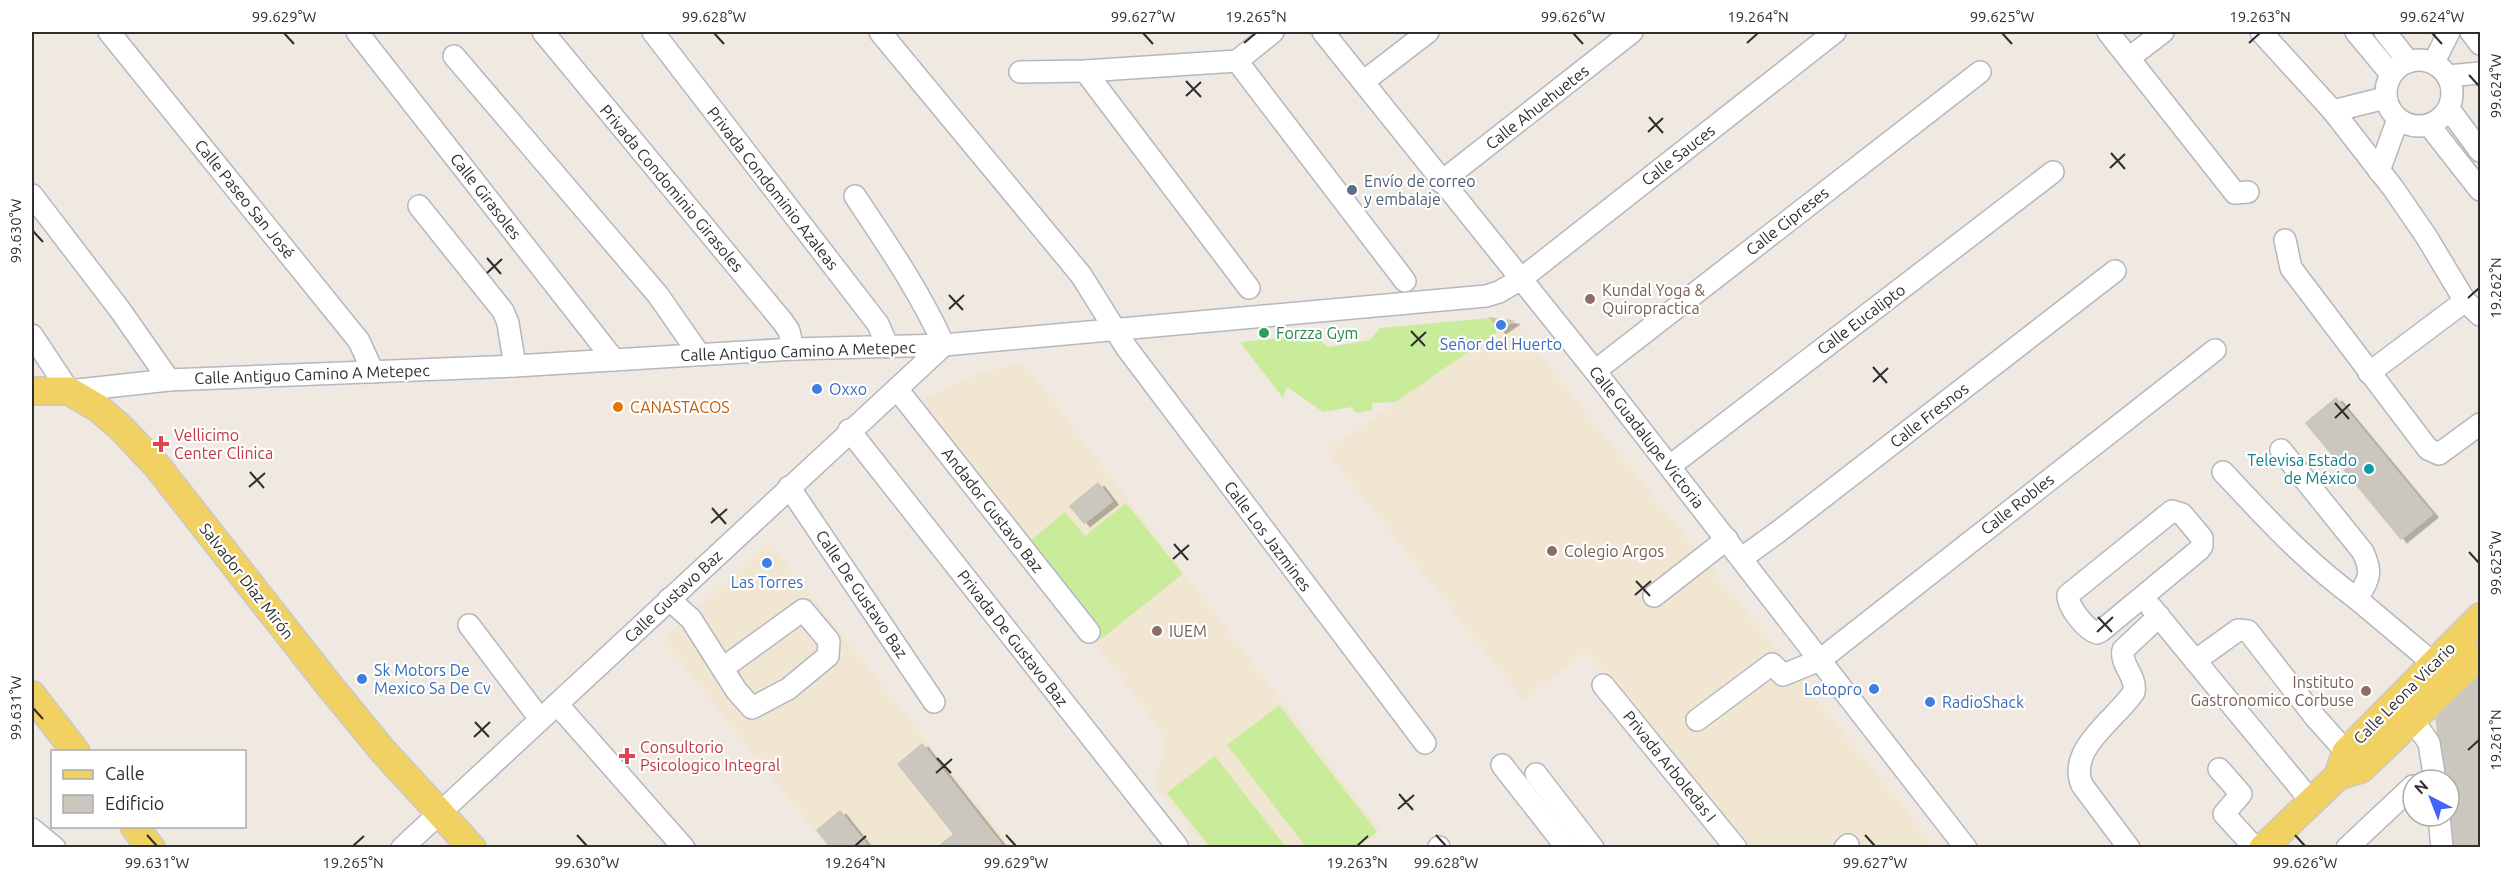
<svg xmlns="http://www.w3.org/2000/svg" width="2512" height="879" font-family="Ubuntu,sans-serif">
<defs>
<filter id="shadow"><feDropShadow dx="6" dy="3.5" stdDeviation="0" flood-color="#0004"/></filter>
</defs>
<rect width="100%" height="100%" fill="#efe9e1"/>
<g fill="#f0e6d1">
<polygon points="1513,321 1935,847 1746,847 1586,652 1524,701 1326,451"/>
<polygon points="1024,363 1381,831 1362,847 1205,847 1155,785 1166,738 1005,523 913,407 949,386 977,374"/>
<polygon points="769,542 1011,847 827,847 663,640"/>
</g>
<g fill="#c9ec9a">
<polygon points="1490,318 1500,330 1396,402 1372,403 1373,410 1355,413 1352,407 1323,412 1287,387 1283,398 1240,342 1312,334 1328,347 1370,340 1380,328"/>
<polygon points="1126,503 1183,574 1101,639 1024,546 1065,512 1085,536"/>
<polygon points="1279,705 1377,832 1356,847 1306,847 1227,745"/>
<polygon points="1215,756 1286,847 1210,847 1167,793"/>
</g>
<g fill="#cbc7bf" stroke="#cbc5ba" stroke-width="1.5" filter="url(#shadow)">
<polygon points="1490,318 1513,321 1500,330"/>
<polygon points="2336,398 2432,514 2401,539 2306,423"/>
<polygon points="1098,483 1112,501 1084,523 1070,506"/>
<polygon points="2480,672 2480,848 2453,848 2453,841 2448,841 2449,780 2442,780 2436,716"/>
<polygon points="922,744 1004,848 937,848 954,834 898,764"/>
<polygon points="840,811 869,848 831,848 817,830"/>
</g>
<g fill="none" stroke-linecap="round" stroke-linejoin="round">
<defs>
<g id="minor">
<polyline points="109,32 359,341 373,372"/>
<polyline points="357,32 614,360"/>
<polyline points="543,32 783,322 789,331 793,349"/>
<polyline points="653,32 878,324 888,347"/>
<polyline points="880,32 1081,275 1126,347 1425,743"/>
<polyline points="1323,32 1595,371 1966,848"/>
<polyline points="2108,32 2235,193 2248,192"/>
<polyline points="2261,32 2333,111 2393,188 2426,236 2465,301 2480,315"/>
<polyline points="2356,32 2391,74"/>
<polyline points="2385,32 2408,61"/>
<polyline points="2471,32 2480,44"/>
<polyline points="454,56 658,295 699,354"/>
<polyline points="2129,58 2163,32"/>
<circle cx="2419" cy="93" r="33"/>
<polyline points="1237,61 1405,281"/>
<polyline points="2434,62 2449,32"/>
<polyline points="1085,71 1249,288"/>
<polyline points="1020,72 1085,71 1237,61 1273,32"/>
<polyline points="2448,76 2480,73"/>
<polyline points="1363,82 1428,32"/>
<polyline points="2449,109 2480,151"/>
<polyline points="2333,111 2385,98"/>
<polyline points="2429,125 2480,190"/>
<polyline points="2379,171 2398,119"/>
<polyline points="1441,182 1632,32"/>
<polyline points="32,195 120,310 169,380"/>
<path d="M 855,196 C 887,244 920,292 944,345"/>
<polyline points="419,206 503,311 508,323 515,366"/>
<polyline points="2285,240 2291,268 2428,449 2439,454 2480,424"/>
<polyline points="32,335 69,391 169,380 515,366 793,349 944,345 1486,296 1499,292 1521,279 1835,32"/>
<polyline points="1595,371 1980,72"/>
<polyline points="2369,373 2465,301"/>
<polyline points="897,389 1089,632"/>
<polyline points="849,430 1177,846"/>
<path d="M 2281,450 L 2363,552 C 2373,574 2369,578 2357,599 L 2433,663"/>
<polyline points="1670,466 2053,172"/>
<path d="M 2223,472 C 2268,520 2304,560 2357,599"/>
<polyline points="789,487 934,702"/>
<path d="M 2172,511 L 2182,514 L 2202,538 L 2202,546 L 2199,550 L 2101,631 L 2097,633 C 2086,630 2067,606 2068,595 Z"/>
<polyline points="1742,558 1778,532 2115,271"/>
<polyline points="1654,596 1727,539"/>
<polyline points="669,599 691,619 736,690 752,708 788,689 828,656 829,641 803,610 723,668"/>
<polyline points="2151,607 2311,801"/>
<polyline points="469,625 540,719"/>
<polyline points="2195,661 2238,630 2248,631 2315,717 2357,764"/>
<polyline points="1603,685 1736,848"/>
<polyline points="557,704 684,848"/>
<polyline points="1697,720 1772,664 1783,675 1820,660 2215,350"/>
<polyline points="2413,720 2429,743 2435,780"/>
<polyline points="1502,765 1567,848"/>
<polyline points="2219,769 2241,794 2224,814 2255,848"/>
<polyline points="1536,774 1593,848"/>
<polyline points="2439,816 2442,848"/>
<polyline points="32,829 55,848"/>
<polyline points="1439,847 1439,848"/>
<polyline points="402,848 944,345"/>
<polyline points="1845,848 1848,845"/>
<path d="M 2129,848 L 2082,785 C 2067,749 2115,720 2134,692 C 2137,676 2120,665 2123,650 L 2159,616"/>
<polyline points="2347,848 2413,786"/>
</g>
<g id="major">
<polyline points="32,391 69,391 98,408 121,428 157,466 328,684 383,751 472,848"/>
<polyline points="32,695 76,752"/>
<polyline points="2338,776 2346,752 2480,617"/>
<polyline points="134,826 151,848"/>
<polyline points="2263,848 2338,776 2361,769 2480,655"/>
</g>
</defs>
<use href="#minor" stroke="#b4b7c1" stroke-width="24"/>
<use href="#major" stroke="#c9c9c9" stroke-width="30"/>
<use href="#minor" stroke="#fff" stroke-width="21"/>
<use href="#major" stroke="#f2d163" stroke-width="27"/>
</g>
<path fill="none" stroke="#2e2e2e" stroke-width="2" d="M 284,33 L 294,44M 714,33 L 724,44M 1143,33 L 1153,44M 1573,33 L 1583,44M 2002,33 L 2012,44M 2432,33 L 2442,44M 1244,43 L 1256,33M 1747,43 L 1758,33M 2249,43 L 2260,33M 2469,75 L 2479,86M 1186,81 L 1201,97M 1186,96 L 1201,82M 1649,117 L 1663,133M 1648,132 L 1663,118M 2111,153 L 2125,169M 2110,168 L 2125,154M 33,231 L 43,242M 487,258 L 501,274M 487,273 L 502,259M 949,295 L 963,310M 2468,298 L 2479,288M 949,309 L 964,295M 1411,331 L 1425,346M 1411,346 L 1426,332M 1873,367 L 1887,383M 1873,382 L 1888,368M 2335,403 L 2349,419M 2335,418 L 2350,404M 250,472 L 264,488M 249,487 L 265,473M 712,508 L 726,524M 711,523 L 727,509M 1174,544 L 1188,560M 2469,552 L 2479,563M 1173,559 L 1189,545M 1636,581 L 1650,596M 1635,595 L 1651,581M 2098,617 L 2112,632M 2097,632 L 2113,617M 33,708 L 43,719M 475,722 L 489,737M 474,737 L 490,722M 2468,750 L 2479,740M 937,758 L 951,773M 936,773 L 952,759M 1399,794 L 1413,810M 1398,809 L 1414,795M 147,835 L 157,846M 577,835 L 587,846M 1006,835 L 1016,846M 1436,835 L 1446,846M 1865,835 L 1875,846M 2295,835 L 2305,846M 353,846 L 364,836M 855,846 L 866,836M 1357,846 L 1368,836"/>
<circle fill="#5c6f8a" stroke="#fff" stroke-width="2" cx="1352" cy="190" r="6"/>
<g fill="#8d6e63" stroke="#fff" stroke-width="2">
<circle cx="1590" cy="299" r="6"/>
<circle cx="1552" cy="551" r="6"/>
<circle cx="1157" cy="631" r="6"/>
<circle cx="2366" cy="691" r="6"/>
</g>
<g fill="#3f7fe0" stroke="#fff" stroke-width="2">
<circle cx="1501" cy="325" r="6"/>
<circle cx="817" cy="389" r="6"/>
<circle cx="767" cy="563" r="6"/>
<circle cx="362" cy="679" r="6"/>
<circle cx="1874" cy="689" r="6"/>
<circle cx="1930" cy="702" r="6"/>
</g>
<circle fill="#2e9e5b" stroke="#fff" stroke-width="2" cx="1264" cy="333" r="6"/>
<circle fill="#e8710a" stroke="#fff" stroke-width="2" cx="618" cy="407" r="6"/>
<g fill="#e0444e" stroke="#fff" stroke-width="2">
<path d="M158 435h6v6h6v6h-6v6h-6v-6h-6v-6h6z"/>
<path d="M624 747h6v6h6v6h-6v6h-6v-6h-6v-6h6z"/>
</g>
<circle fill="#0f9aa8" stroke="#fff" stroke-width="2" cx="2369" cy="469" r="6"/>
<g text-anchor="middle" stroke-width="4.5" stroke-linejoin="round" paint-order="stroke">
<g font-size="16" fill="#2e2e2e" stroke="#fff">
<text transform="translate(1537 107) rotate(-38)" y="6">Calle Ahuehuetes</text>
<text transform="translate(1678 155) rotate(-38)" y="6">Calle Sauces</text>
<text transform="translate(672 188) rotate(50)" y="6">Privada Condominio Girasoles</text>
<text transform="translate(773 188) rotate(52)" y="6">Privada Condominio Azaleas</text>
<text transform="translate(486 196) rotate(52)" y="6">Calle Girasoles</text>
<text transform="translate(245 199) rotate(51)" y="6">Calle Paseo San José</text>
<text transform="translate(1787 221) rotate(-38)" y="6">Calle Cipreses</text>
<text transform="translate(1861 319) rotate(-37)" y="6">Calle Eucalipto</text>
<text transform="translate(798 351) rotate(-2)" y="6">Calle Antiguo Camino A Metepec</text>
<text transform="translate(312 374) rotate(-2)" y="6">Calle Antiguo Camino A Metepec</text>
<text transform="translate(1929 415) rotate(-38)" y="6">Calle Fresnos</text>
<text transform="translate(1647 437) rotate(52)" y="6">Calle Guadalupe Victoria</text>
<text transform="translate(2017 504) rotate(-38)" y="6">Calle Robles</text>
<text transform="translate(993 510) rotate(52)" y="6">Andador Gustavo Baz</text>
<text transform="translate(1268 536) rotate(53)" y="6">Calle Los Jazmines</text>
<text transform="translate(247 581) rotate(52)" y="6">Salvador Díaz Mirón</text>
<text transform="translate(862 594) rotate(56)" y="6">Calle De Gustavo Baz</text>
<text transform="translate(673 596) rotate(-43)" y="6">Calle Gustavo Baz</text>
<text transform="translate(1013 638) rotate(52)" y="6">Privada De Gustavo Baz</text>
<text transform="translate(2404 693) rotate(-45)" y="6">Calle Leona Vicario</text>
<text transform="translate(1670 766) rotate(51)" y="6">Privada Arboledas I</text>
</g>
<g font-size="16" fill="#4e5e75" stroke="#fff" text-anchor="start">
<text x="1364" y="187">Envío de correo<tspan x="1364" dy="18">y embalaje</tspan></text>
</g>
<g font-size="16" fill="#785e54" stroke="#fff" text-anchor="start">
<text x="1602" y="296">Kundal Yoga &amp;<tspan x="1602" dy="18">Quiropractica</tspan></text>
<text x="1564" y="557">Colegio Argos</text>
<text x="1169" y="637">IUEM</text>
<text x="2354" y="688" text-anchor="end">Instituto<tspan x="2354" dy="18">Gastronomico Corbuse</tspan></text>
</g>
<g font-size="16" fill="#27864d" stroke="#fff" text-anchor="start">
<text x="1276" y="339">Forzza Gym</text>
</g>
<g font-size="16" fill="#366cbe" stroke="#fff" text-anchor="start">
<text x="1501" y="350" text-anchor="middle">Señor del Huerto</text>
<text x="829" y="395">Oxxo</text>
<text x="767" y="588" text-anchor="middle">Las Torres</text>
<text x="374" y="676">Sk Motors De<tspan x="374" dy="18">Mexico Sa De Cv</tspan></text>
<text x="1862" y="695" text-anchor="end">Lotopro</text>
<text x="1942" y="708">RadioShack</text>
</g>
<g font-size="16" fill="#c56008" stroke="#fff" text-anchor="start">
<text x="630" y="413">CANASTACOS</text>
</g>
<g font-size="16" fill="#be3a42" stroke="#fff" text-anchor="start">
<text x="174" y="441">Vellicimo<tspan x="174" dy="18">Center Clinica</tspan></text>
<text x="640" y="753">Consultorio<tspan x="640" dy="18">Psicologico Integral</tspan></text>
</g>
<g font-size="16" fill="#0d838f" stroke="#fff" text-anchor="end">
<text x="2357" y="466">Televisa Estado<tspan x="2357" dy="18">de México</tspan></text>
</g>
</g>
<rect width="2512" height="879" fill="none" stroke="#ffffff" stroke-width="66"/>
<rect x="51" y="750" width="195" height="78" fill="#ffffff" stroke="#ababab" stroke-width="1.5"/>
<rect x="63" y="770" width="30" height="9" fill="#f2d163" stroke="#ababab" stroke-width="1.5"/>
<text x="105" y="780" font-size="18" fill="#2e2e2e">Calle</text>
<rect x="63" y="795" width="30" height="18" fill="#cbc7bf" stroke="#ababab" stroke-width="1.5"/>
<text x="105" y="810" font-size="18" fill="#2e2e2e">Edificio</text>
<g transform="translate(2431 798) rotate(318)"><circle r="28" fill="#ffffff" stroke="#ababab" stroke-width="1.5"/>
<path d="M0-4.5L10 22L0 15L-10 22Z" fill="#4264fb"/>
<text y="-9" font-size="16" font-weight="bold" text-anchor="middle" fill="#2e2e2e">N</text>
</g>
<rect x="33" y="33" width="2446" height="813" fill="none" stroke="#2e2e2e" stroke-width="2"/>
<g font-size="15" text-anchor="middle" fill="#2e2e2e">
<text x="284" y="22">99.629°W</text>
<text x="714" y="22">99.628°W</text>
<text x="1143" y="22">99.627°W</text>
<text x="1256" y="22">19.265°N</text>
<text x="1573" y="22">99.626°W</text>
<text x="1758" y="22">19.264°N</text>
<text x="2002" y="22">99.625°W</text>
<text x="2260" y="22">19.263°N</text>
<text x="2432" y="22">99.624°W</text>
<text transform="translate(2496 86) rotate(-90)" y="5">99.624°W</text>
<text transform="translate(16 231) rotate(-90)" y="5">99.630°W</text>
<text transform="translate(2496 288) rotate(-90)" y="5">19.262°N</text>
<text transform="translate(2496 563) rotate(-90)" y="5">99.625°W</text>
<text transform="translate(16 708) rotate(-90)" y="5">99.631°W</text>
<text transform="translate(2496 740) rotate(-90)" y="5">19.261°N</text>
<text x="157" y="868">99.631°W</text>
<text x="353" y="868">19.265°N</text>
<text x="587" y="868">99.630°W</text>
<text x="855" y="868">19.264°N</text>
<text x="1016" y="868">99.629°W</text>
<text x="1357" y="868">19.263°N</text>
<text x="1446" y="868">99.628°W</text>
<text x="1875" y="868">99.627°W</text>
<text x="2305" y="868">99.626°W</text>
</g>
</svg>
